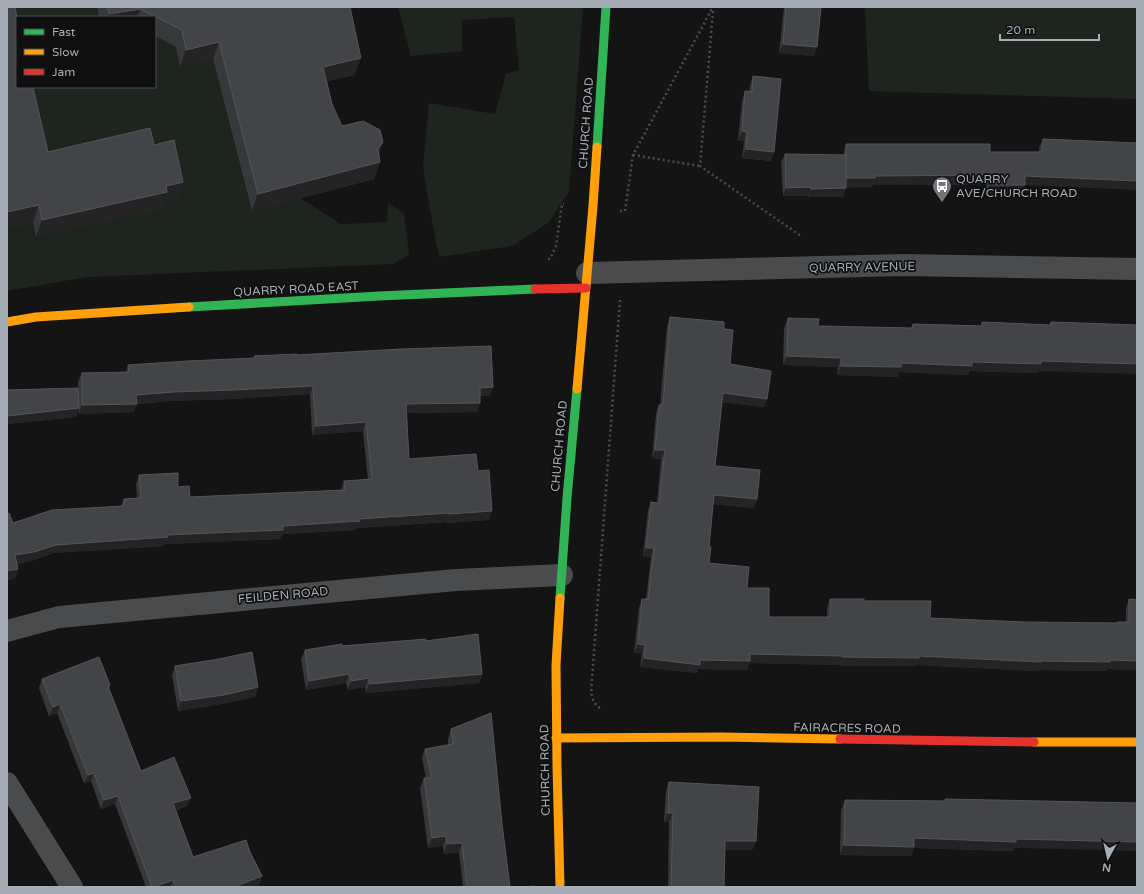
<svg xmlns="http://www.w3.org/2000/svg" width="1144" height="894" font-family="'Varela Round',sans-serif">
<rect width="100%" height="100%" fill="#141415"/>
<g fill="#1e251f">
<polygon points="7,7 97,7 99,17 17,17 17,61"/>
<polygon points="398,7 583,7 569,192 548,223 512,246 439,257 429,205 423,166 429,103 495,114 506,74 519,70 514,17 462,20 462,51 411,56"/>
<polygon points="865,7 1137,7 1137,99 869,91"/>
<polygon points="155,36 176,47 180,67 213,59 252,210 300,198 341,224 387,222 388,203 404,213 409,255 393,264 87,277 7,291 7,228 17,225 26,194 37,237 160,209 35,170 23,87 155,87"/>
</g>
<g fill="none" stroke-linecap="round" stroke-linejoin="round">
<g stroke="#4a4c4f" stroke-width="2.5" stroke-dasharray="2 3" stroke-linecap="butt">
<polyline points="713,11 700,166 801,236"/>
<polyline points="633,155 700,166"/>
<polyline points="620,211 625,211 633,155 713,7"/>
<polyline points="548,259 550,259 556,246 562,204 564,204"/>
<path d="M 600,708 C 590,702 591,690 592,679 L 620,300"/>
</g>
<g stroke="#494b4d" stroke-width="22">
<polyline points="587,273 903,265 1137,269"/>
<polyline points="7,631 59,617 456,580 562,575"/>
<polyline points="7,783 72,887"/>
</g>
<g stroke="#30b455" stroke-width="9">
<polyline points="597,147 606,7"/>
<polyline points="189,307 379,296 535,289"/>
<polyline points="560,598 567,498 577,389"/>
</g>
<g stroke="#ff9f0a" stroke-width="9">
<polyline points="7,322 36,317 189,307"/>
<polyline points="577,389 593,206 597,147"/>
<polyline points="556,738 722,737 840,739"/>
<polyline points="1034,742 1137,742"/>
<polyline points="560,887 557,766 556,665 560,598"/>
</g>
<g stroke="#e5322d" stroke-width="9">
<polyline points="535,289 586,288"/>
<polyline points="840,739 1034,742"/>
</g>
</g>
<g fill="#373839">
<polygon points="7,7 48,152 154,145 183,182 177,199 163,202 161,209 36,237 33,222 7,228"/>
<polygon points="97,7 350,7 355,75 327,81 332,104 342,126 383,142 379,154 380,162 374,179 252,211 213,59 180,67 176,47 155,36 155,17 99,17"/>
<polygon points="784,7 821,7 817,47 814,56 779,53"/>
<polygon points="753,76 771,161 742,158 744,141 738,141 742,101 745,91 749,91 750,86"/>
<polygon points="1043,139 1137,143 1025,185 1022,194 986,194 986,185 873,185 872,187 846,187 843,197 808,197 808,196 783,196 781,162 785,154 843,155 846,144 990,152 1039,152 1039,148"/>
<polygon points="670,317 724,329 730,364 767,399 764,407 722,402 715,466 757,499 754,508 713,504 709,547 709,563 747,588 769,617 827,617 827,608 830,599 864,601 930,618 1025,622 1116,623 1117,622 1126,622 1126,608 1129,599 1137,600 1137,670 1107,669 1107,671 1039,670 1038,671 916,665 916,666 840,666 840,665 749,663 747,670 698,669 697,673 640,667 642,653 634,653 639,608 642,599 646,599 651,557 643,556 648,510 651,502 657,503 661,459 652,458 656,414 659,405 660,405 667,326"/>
<polygon points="788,318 818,326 911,328 913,324 981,326 982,322 1050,325 1051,322 1137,325 1039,371 1038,373 970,371 968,375 899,372 898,377 837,375 838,367 783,365 784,328"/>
<polygon points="297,355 493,387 490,396 480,396 480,403 477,412 406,413 409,459 478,471 489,520 446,523 446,522 357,528 356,530 282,534 280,539 165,544 164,546 53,553 31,561 17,564 15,578 7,580 7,514 13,523 121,506 124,499 137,498 136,484 139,475 178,487 190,497 341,490 344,481 368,480 363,431 312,435 310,394 230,399 170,401 137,404 133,412 79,414 79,409 76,417 7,424 7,390 79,400 78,382 82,373 126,372 128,365 254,358 254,356"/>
<polygon points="426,641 482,674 479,683 366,693 365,687 348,690 346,683 306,690 301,659 305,650 342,646"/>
<polygon points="175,666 258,687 255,697 221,704 178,711 172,675"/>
<polygon points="42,679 110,685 109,689 141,771 187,806 176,810 193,857 250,852 262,876 259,885 253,887 146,887 115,804 101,809 91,781 84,783 57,713 49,716 39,688"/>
<polygon points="451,729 502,824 510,887 463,887 459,852 444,854 443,846 428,848 420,788 424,778 426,778 422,758 425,749 448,745 448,739"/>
<polygon points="669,782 756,841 752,850 725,850 724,887 668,887 669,822 664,822 666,791"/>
<polygon points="945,799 1014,848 1013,851 914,848 911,856 840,855 841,810 845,800 944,801"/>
</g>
<g fill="#242425">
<polygon points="140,9 137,17 108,17 109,14"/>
<polygon points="219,42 213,59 180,67 186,50"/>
<polygon points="783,44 817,47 814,56 779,53"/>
<polygon points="361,58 355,75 317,84 323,67"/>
<polygon points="742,131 747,132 744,141 738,141"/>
<polygon points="383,142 377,159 380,162 374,179 252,211 258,194 378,149"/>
<polygon points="746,149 774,152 771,161 742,158"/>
<polygon points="989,175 986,185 873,185 872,187 843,188 846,178 875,176"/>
<polygon points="1025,176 1137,181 1137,190 1025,185 1022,194 986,194 990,185"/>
<polygon points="183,182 177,199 163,202 161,209 36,237 42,220 166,186"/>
<polygon points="811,187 808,196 783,196 786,188"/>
<polygon points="846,188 843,197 808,197 811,189"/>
<polygon points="39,205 33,222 7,228 7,212"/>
<polygon points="787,356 841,358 838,367 783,365"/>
<polygon points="1041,361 1137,364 1137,374 1039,371 1038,373 970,371 968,375 899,372 898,377 837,375 841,366 901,363 972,362"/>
<polygon points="313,386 310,394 230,399 170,401 137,404 133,412 79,414 82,405 136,395 173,392"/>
<polygon points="493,387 490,396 476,396 480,388"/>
<polygon points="723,393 767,399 764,407 719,402"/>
<polygon points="480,403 477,412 403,413 406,404"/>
<polygon points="79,408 76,417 7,424 7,416"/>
<polygon points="366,422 363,431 312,435 316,426"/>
<polygon points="655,450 665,450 661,459 652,458"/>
<polygon points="714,495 757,499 754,508 711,504"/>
<polygon points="492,511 489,520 446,523 449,514"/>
<polygon points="449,513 446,522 357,528 356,530 282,534 280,539 165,544 164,546 53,553 31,561 12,564 15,555 56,545 359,519"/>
<polygon points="646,548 654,548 651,557 643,556"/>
<polygon points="18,569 15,578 7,580 7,571"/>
<polygon points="638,644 645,645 642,653 634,653"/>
<polygon points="750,654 843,656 840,665 749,663 747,670 698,669 697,673 640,667 644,658"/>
<polygon points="919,656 1041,661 1110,660 1137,661 1137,670 1107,669 1107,671 1039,670 1038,671 916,665 916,666 840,666 843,657"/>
<polygon points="349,674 346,683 306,690 309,681"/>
<polygon points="482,674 479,683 366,693 369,684"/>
<polygon points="369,678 365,687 348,690 351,681"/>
<polygon points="258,687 255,697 221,704 178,711 181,701"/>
<polygon points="60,704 57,713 49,716 53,707"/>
<polygon points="94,773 91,781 84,783 88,775"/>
<polygon points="118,796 115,804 101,809 104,800"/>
<polygon points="191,798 187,806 170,812 173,803"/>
<polygon points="668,813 673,813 669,822 664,822"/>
<polygon points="446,836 443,846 428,848 432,838"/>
<polygon points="914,838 1016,839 1137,842 1137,851 1014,848 1013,851 914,848 911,856 840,855 844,845"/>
<polygon points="725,841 756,841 752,850 722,850"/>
<polygon points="462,843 459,852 444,854 447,844"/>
<polygon points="262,876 259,885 253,887 234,887"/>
<polygon points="173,880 170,887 154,887"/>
</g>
<g fill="#434447" stroke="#525558">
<polygon points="7,7 15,7 17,17 17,87 33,87 48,152 150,128 154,145 174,140 183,182 166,186 167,192 42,220 39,205 7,212"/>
<polygon points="107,7 350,7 361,58 323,67 332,104 342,126 363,121 380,130 383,142 378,149 380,162 258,194 219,42 186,50 182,30 140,9 109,14"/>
<polygon points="786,7 821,7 817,47 783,44"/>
<polygon points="753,76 781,79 774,152 746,149 747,132 742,131 745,91 752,92"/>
<polygon points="1043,139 1137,143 1137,181 1025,176 1025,185 990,185 989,174 989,175 875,176 875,178 846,178 846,144 990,144 990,152 1042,152"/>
<polygon points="785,154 846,155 846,188 811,189 811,187 786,188"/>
<polygon points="670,317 724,322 724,329 733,330 730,364 771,371 767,399 723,393 715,466 760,470 757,499 714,495 709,547 711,547 709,563 749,567 747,588 769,588 769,617 830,617 830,599 864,599 864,601 931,601 930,618 1025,622 1117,623 1117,622 1129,622 1129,599 1137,600 1137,661 1110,660 1110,662 1041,661 1041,662 919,656 919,658 843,657 843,656 750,654 750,661 700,660 700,665 644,658 645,645 638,644 642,599 648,599 654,548 646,548 651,502 659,503 665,450 655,450 659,405 663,405"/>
<polygon points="788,318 819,319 818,326 912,328 913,324 982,326 982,322 1051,325 1051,322 1137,325 1137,364 1041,361 1041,364 972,362 972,366 901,363 901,367 841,366 841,358 787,356"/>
<polygon points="491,346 493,387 480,388 480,403 406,404 409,459 476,454 478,471 489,470 492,511 449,514 449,513 359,519 360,521 283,526 283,530 167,535 168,537 56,545 34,552 15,555 18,569 7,571 7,514 9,513 13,523 52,510 124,506 124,499 141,498 139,475 178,473 178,487 189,486 190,497 345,490 344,481 372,479 366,422 316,426 313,386 233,390 173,392 136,395 137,404 82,405 82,373 129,372 128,365 188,361 255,358 254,356 297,354 297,355 401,349"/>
<polygon points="78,388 79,408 7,416 7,390"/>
<polygon points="478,634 482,674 369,684 369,678 351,681 349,674 309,681 305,650 342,644 342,646 426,639 426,641"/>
<polygon points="252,652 258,687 224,695 181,701 175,666 219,659"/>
<polygon points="99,657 110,685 108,686 141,771 174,757 191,798 173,803 193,857 246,840 250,852 262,876 234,887 176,887 173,880 154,887 152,887 118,796 104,800 94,773 88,775 60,704 53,707 42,679"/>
<polygon points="491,713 502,824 510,887 467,887 462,843 447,844 446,836 432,838 424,778 432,778 425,749 453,744 451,729"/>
<polygon points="669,782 759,787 756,841 725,841 724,887 671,887 673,813 668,813"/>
<polygon points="945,799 1137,803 1137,842 1016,839 1016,842 914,838 914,847 844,845 845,800 945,801"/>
<polygon points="535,886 535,887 522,887"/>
</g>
<defs>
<symbol id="bus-pin" viewBox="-11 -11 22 30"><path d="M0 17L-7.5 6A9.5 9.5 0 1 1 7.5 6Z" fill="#72777e" stroke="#0f0f10"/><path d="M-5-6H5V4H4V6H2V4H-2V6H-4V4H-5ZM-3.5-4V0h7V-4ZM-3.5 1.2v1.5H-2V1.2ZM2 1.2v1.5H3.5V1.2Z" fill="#fff"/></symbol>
</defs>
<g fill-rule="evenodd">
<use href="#bus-pin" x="931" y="175" width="22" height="30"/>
</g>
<g text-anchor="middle" stroke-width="3.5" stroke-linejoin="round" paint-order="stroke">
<g font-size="12" fill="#a5adb6" stroke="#0f0f10">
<text transform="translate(586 123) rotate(-86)" y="4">CHURCH ROAD</text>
<text transform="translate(862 267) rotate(-1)" y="4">QUARRY AVENUE</text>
<text transform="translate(296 289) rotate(-3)" y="4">QUARRY ROAD EAST</text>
<text transform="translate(559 446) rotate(-85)" y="4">CHURCH ROAD</text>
<text transform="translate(283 595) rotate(-5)" y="4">FEILDEN ROAD</text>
<text transform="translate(847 728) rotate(1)" y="4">FAIRACRES ROAD</text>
<text transform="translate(545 770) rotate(-91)" y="4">CHURCH ROAD</text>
</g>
<g font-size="12" fill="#a5adb6" stroke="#0f0f10" text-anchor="start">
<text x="956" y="183">QUARRY<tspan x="956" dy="14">AVE/CHURCH ROAD</tspan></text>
</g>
</g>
<rect width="1144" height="894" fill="none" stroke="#a5adb6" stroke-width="16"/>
<rect x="16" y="16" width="140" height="72" fill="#0f0f10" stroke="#4b4e52"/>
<rect x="24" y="29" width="20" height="6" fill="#30b455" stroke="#4b4e52"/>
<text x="52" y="36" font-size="12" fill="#a5adb6">Fast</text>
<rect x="24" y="49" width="20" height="6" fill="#ff9f0a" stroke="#4b4e52"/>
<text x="52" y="56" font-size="12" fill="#a5adb6">Slow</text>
<rect x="24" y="69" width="20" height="6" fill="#e5322d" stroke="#4b4e52"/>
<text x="52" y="76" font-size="12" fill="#a5adb6">Jam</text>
<g transform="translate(1108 858) rotate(188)" stroke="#0f0f10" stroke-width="3" paint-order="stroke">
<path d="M0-3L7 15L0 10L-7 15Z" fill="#a5adb6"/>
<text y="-6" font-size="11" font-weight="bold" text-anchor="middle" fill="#a5adb6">N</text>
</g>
<path d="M1000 34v6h99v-6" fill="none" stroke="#a5adb6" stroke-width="2"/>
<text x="1006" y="34" font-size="12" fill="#a5adb6" stroke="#0f0f10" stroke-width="3" paint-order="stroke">20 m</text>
</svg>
